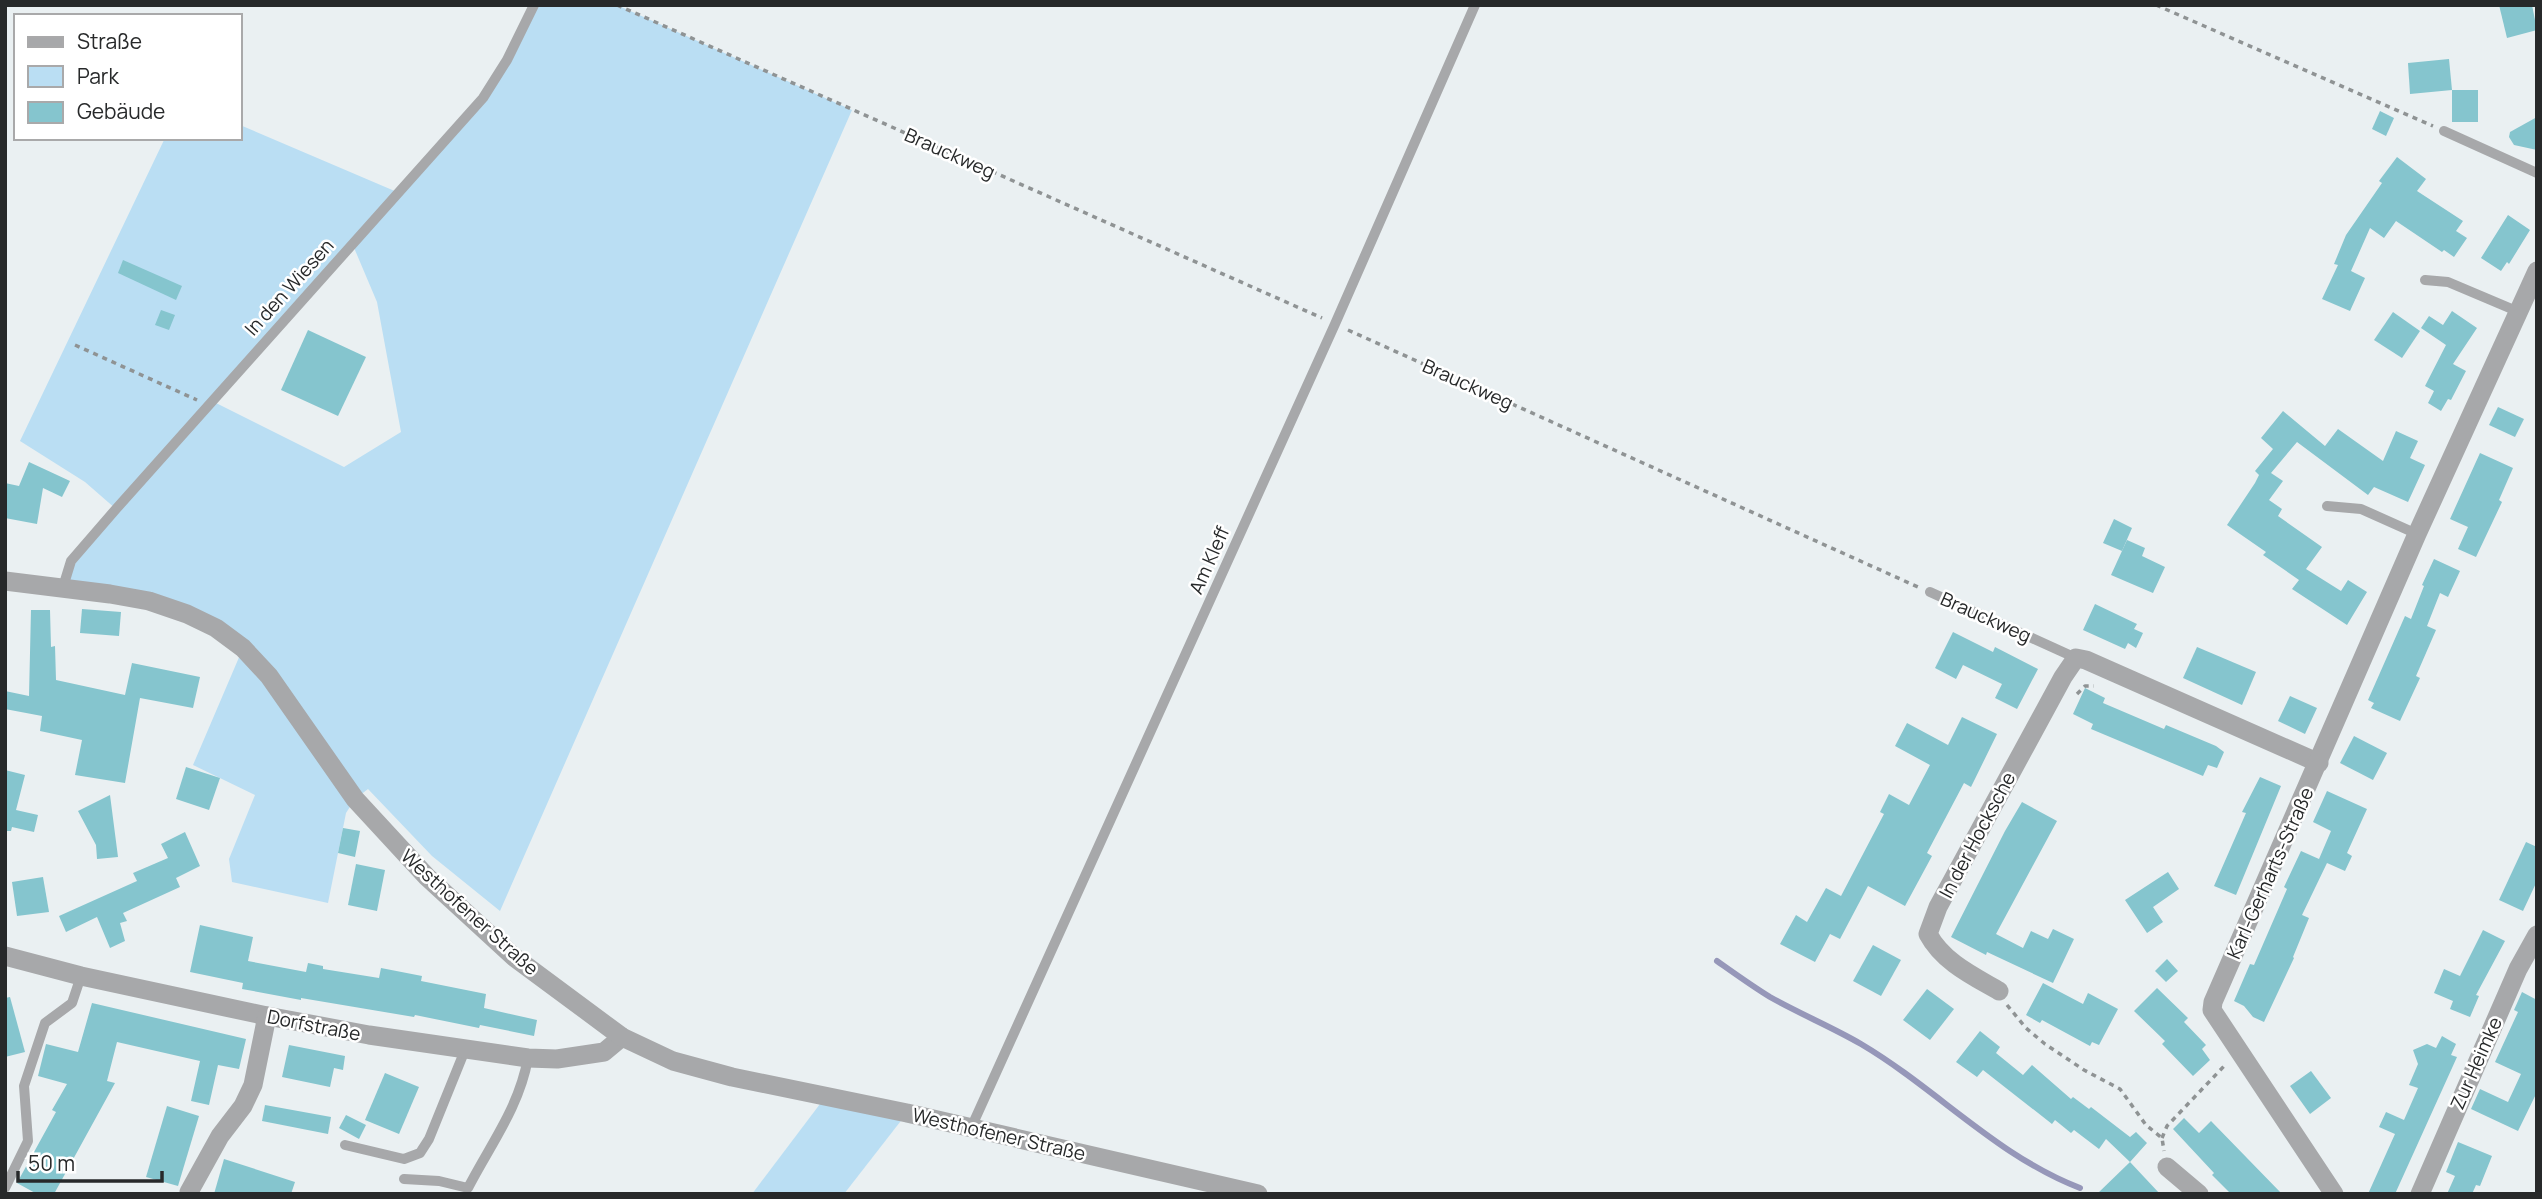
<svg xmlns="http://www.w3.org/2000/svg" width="2542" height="1199" font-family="Manrope,sans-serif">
<rect width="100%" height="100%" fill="#eaf0f2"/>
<g fill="#badef3" fill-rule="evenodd">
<path d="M 534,5 L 617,5 L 852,110 L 500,911 L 432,856 L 368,789 L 355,799 L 346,813 L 328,903 L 232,882 L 229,859 L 255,795 L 193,765 L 243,648 L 216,628 L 63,587 L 65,577 L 116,509 L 85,482 L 20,441 L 165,138 L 240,138 L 240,125 L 397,192 L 483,98 ZM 352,243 L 377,302 L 401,432 L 344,467 L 212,401 Z"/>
<polygon points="826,1096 907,1113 844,1194 752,1194"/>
</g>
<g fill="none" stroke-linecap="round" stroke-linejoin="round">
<path stroke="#9697b9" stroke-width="6" d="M 1717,961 C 1734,973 1752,986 1770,997 C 1800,1014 1832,1027 1861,1044 C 1937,1089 1997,1156 2080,1188"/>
</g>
<g fill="#85c5ce">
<polygon points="2499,5 2532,5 2537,30 2507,38"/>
<polygon points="2449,59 2452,90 2410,94 2408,63"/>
<rect x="2452" y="90" width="26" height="32"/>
<polygon points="2380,111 2394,118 2386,136 2372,129"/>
<polygon points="2537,117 2537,150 2514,145 2509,137 2510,132"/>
<polygon points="2397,157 2426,179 2417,191 2463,221 2456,231 2467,238 2454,257 2444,250 2442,252 2396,221 2384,238 2370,228 2351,271 2365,278 2350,311 2322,299 2338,265 2334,264 2346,235 2382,183 2379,181"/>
<polygon points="2508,215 2530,230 2509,264 2507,262 2501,271 2481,258"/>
<polygon points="123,260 182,286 176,300 118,273"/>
<polygon points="161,310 175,315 169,330 155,325"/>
<polygon points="2452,311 2477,328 2453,364 2466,371 2451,400 2448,399 2441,411 2428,403 2434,391 2425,386 2446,345 2421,328 2429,316 2443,325"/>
<polygon points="2393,312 2420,331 2402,358 2374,340"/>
<polygon points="308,330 366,357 338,416 281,390"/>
<polygon points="2498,407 2524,419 2515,437 2489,425"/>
<polygon points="2283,411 2325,446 2338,429 2383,461 2396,431 2418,441 2410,458 2425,465 2408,502 2374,487 2368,495 2297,442 2271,473 2283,481 2269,500 2282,509 2278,516 2322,547 2306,569 2341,591 2348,580 2367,592 2347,625 2292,589 2299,580 2263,555 2266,552 2227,525 2255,483 2259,475 2255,471 2273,449 2261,438"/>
<polygon points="2480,453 2513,468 2499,500 2502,502 2476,557 2458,549 2468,527 2450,519"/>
<polygon points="29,462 70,481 62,497 43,488 37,524 5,518 5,483 19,486"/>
<polygon points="2114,519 2132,528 2122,551 2103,543"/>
<polygon points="2127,540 2145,548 2142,556 2165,567 2153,593 2111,575"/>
<polygon points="2434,559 2460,571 2448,597 2440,593 2427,626 2436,630 2416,676 2420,678 2400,721 2371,708 2374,703 2368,700 2405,616 2411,619 2424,586 2422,585"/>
<polygon points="2095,604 2137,624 2134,629 2143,633 2136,648 2128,643 2125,649 2083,630"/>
<polygon points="82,609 121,612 119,636 80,633"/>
<polygon points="31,610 50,610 51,647 55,646 56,680 125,695 132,663 200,677 193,708 140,698 125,783 75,775 82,740 40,731 42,716 5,709 5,691 29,696"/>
<polygon points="1953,632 1993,652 1995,647 2038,669 2017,709 1995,698 2002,684 1963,665 1956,679 1935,668"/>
<polygon points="2197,647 2256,672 2242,705 2183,678"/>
<polygon points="2085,688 2105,698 2103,703 2164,729 2166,725 2216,746 2224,752 2217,768 2208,765 2203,776 2091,729 2093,724 2073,714"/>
<polygon points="2290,696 2317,708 2305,734 2278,721"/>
<polygon points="1962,717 1997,734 1971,787 1964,783 1927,853 1932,856 1905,906 1868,886 1840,939 1830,934 1815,962 1780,944 1796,915 1807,922 1826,888 1841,896 1884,814 1880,812 1889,794 1909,805 1930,765 1895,746 1907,723 1948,745"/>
<polygon points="2354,736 2387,753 2373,780 2340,763"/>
<polygon points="186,767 220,778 209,810 176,799"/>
<polygon points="5,770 25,775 16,810 38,815 34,832 12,827 11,831 5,831"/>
<polygon points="2260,777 2281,786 2236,895 2214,886 2246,813 2242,812"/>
<polygon points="2327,791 2367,809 2347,853 2352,856 2345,871 2327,863 2302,915 2309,918 2293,957 2294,958 2264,1022 2253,1017 2244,1006 2234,1001 2250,964 2254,965 2287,889 2284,887 2301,851 2319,859 2331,831 2313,822"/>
<polygon points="110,795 118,857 97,859 96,845 78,811"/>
<polygon points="2022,802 2057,821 1996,934 2023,948 2031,931 2048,939 2053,929 2074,939 2053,983 1987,952 1986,955 1951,937 2005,831"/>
<polygon points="343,828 360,831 355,857 338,853"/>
<polygon points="185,832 200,866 176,878 180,887 123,913 127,921 120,923 125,941 110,948 97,917 66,932 59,916 137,881 133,873 168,858 161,844"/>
<polygon points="2526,842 2537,847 2537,881 2523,911 2499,900"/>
<polygon points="356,864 385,870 377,911 348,905"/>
<polygon points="2168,872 2179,889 2153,907 2163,922 2147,933 2125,900"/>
<polygon points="43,877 49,912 17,916 12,882"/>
<polygon points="200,925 253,937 248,961 306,972 308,963 323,966 323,969 379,978 381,968 422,976 421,981 486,994 484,1008 537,1020 534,1036 480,1025 479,1028 415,1015 414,1017 301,998 301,1000 242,989 243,983 190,972"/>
<polygon points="2483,930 2505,941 2476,995 2479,996 2470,1017 2450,1009 2453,1001 2434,993 2444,969 2460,976"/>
<polygon points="1873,945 1901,960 1881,996 1853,981"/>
<polygon points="2167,959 2178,971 2166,982 2155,971"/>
<polygon points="2043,983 2083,1004 2088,993 2118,1009 2099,1045 2092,1042 2090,1046 2042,1020 2040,1023 2026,1015"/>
<polygon points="2157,988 2188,1018 2184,1022 2206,1045 2202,1049 2210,1060 2193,1076 2162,1044 2165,1041 2134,1011"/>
<polygon points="1927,989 1954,1009 1930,1040 1903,1020"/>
<polygon points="2522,992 2537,1000 2537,1092 2518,1131 2471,1109 2480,1089 2508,1102 2521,1074 2495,1062 2518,1012 2514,1010"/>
<polygon points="10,997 25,1052 5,1057 5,998"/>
<polygon points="92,1003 246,1039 239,1069 218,1065 209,1105 191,1101 200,1061 117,1042 107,1081 115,1083 54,1194 37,1194 17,1183 56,1112 52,1110 67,1084 38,1076 46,1044 78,1052"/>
<polygon points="1980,1031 2000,1047 1996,1053 2023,1075 2032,1065 2071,1099 2073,1097 2089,1109 2091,1107 2130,1137 2136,1132 2147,1143 2130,1162 2106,1139 2099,1149 2074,1130 2071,1133 2055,1120 2052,1124 1983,1070 1977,1077 1956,1062"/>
<polygon points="2442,1036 2456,1044 2451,1055 2457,1057 2395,1194 2368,1194 2395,1134 2379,1127 2386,1112 2404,1120 2418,1088 2409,1085 2418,1064 2413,1050 2427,1044 2436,1048"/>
<polygon points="289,1045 345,1056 343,1070 334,1068 330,1087 282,1077"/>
<polygon points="2311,1071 2331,1098 2310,1114 2290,1086"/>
<polygon points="385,1073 419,1087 399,1134 365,1120"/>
<polygon points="265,1105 331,1117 328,1134 262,1121"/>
<polygon points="167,1106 199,1116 178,1186 146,1177"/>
<polygon points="346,1115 366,1125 359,1139 339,1128"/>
<polygon points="2184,1118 2199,1133 2211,1121 2282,1194 2231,1194 2212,1175 2214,1173 2173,1129"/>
<polygon points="2458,1142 2492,1156 2480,1186 2476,1185 2472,1194 2447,1194 2455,1176 2446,1172"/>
<polygon points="224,1159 295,1182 291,1194 214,1194"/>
<polygon points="2130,1162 2160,1194 2097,1194"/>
</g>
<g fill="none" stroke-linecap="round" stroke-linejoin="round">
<g stroke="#8f9394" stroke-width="3.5" stroke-dasharray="5 5" stroke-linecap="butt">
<polyline points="617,5 1322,318"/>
<polyline points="2156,5 2433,126"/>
<polyline points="1348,330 1918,587"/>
<polyline points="75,345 197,400"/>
<polyline points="2077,694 2085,686 2094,686"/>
<polyline points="2007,1005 2026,1028 2045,1044 2084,1070 2120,1089 2146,1125 2162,1138 2164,1151"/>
<polyline points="2162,1138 2167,1126 2226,1064"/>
</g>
<g stroke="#a7a8aa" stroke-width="10">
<polyline points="2444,131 2537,173"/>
<polyline points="2425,280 2448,282 2519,312"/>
<polyline points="2327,506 2361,509 2417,534"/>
<polyline points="63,587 71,561 116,509 483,98 507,60 534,5"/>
<polyline points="1930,592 2076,658"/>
<polyline points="971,1128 1335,324 1475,5"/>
<polyline points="345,1145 404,1159 420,1153 429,1139 465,1050"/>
<path d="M 404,1179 L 439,1181 L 468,1188 C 490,1145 519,1108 528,1058"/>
<polyline points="5,1188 28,1141 24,1086 45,1023 72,1003 81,976"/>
</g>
<g stroke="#a7a8aa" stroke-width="19">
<polyline points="5,956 81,976 267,1016 369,1035 528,1058 557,1059 604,1052 622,1037"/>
<path d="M 1999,991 C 1973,976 1943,962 1928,934 L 1938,907 L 2063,677 L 2076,658 L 2086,660 L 2319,763"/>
<polyline points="2167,1167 2199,1194"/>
<polyline points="189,1192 220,1136 243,1106 253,1085 267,1016"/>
<polyline points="2334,1194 2212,1010 2213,1002 2417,534 2537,271"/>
<polyline points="2420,1194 2518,969 2537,935"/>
</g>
<polyline stroke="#a7a8aa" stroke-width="19" points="5,581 110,594 149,601 187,614 216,628 243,648 269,676 355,799 427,877 514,957 622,1037 673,1061 732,1077 907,1113 1258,1194"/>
</g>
<g text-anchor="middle" stroke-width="5" stroke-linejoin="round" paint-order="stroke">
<g font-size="19" fill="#27292a" stroke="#fff">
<text transform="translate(950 153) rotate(24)" y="7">Brauckweg</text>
<text transform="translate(289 287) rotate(-48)" y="7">In den Wiesen</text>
<text transform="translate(1468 384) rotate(24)" y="7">Brauckweg</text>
<text transform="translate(1209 560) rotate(-66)" y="7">Am Kleff</text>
<text transform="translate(1986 617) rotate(24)" y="7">Brauckweg</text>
<text transform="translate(1977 835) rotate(-62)" y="7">In der Hocksche</text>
<text transform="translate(2270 873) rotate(-66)" y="7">Karl-Gerharts-Straße</text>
<text transform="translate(470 912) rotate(42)" y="7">Westhofener Straße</text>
<text transform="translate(314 1025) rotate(11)" y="7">Dorfstraße</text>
<text transform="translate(2476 1063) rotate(-66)" y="7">Zur Heimke</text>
<text transform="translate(999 1134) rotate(13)" y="7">Westhofener Straße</text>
</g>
</g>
<rect width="2542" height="1199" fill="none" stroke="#27292a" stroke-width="14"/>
<rect x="14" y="14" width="228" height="126" fill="#ffffff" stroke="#a9a9aa" stroke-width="2"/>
<rect x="28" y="37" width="35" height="10" fill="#a7a8aa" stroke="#a9a9aa" stroke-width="2"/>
<text x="77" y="49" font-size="21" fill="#27292a">Straße</text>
<rect x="28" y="66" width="35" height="21" fill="#badef3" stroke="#a9a9aa" stroke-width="2"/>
<text x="77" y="84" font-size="21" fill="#27292a">Park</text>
<rect x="28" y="102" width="35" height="21" fill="#85c5ce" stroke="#a9a9aa" stroke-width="2"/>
<text x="77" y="119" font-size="21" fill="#27292a">Gebäude</text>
<path d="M18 1171v10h144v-10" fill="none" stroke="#27292a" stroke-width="3.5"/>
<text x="28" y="1171" font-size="21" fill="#27292a" stroke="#ffffff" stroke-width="5" paint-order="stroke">50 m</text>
</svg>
